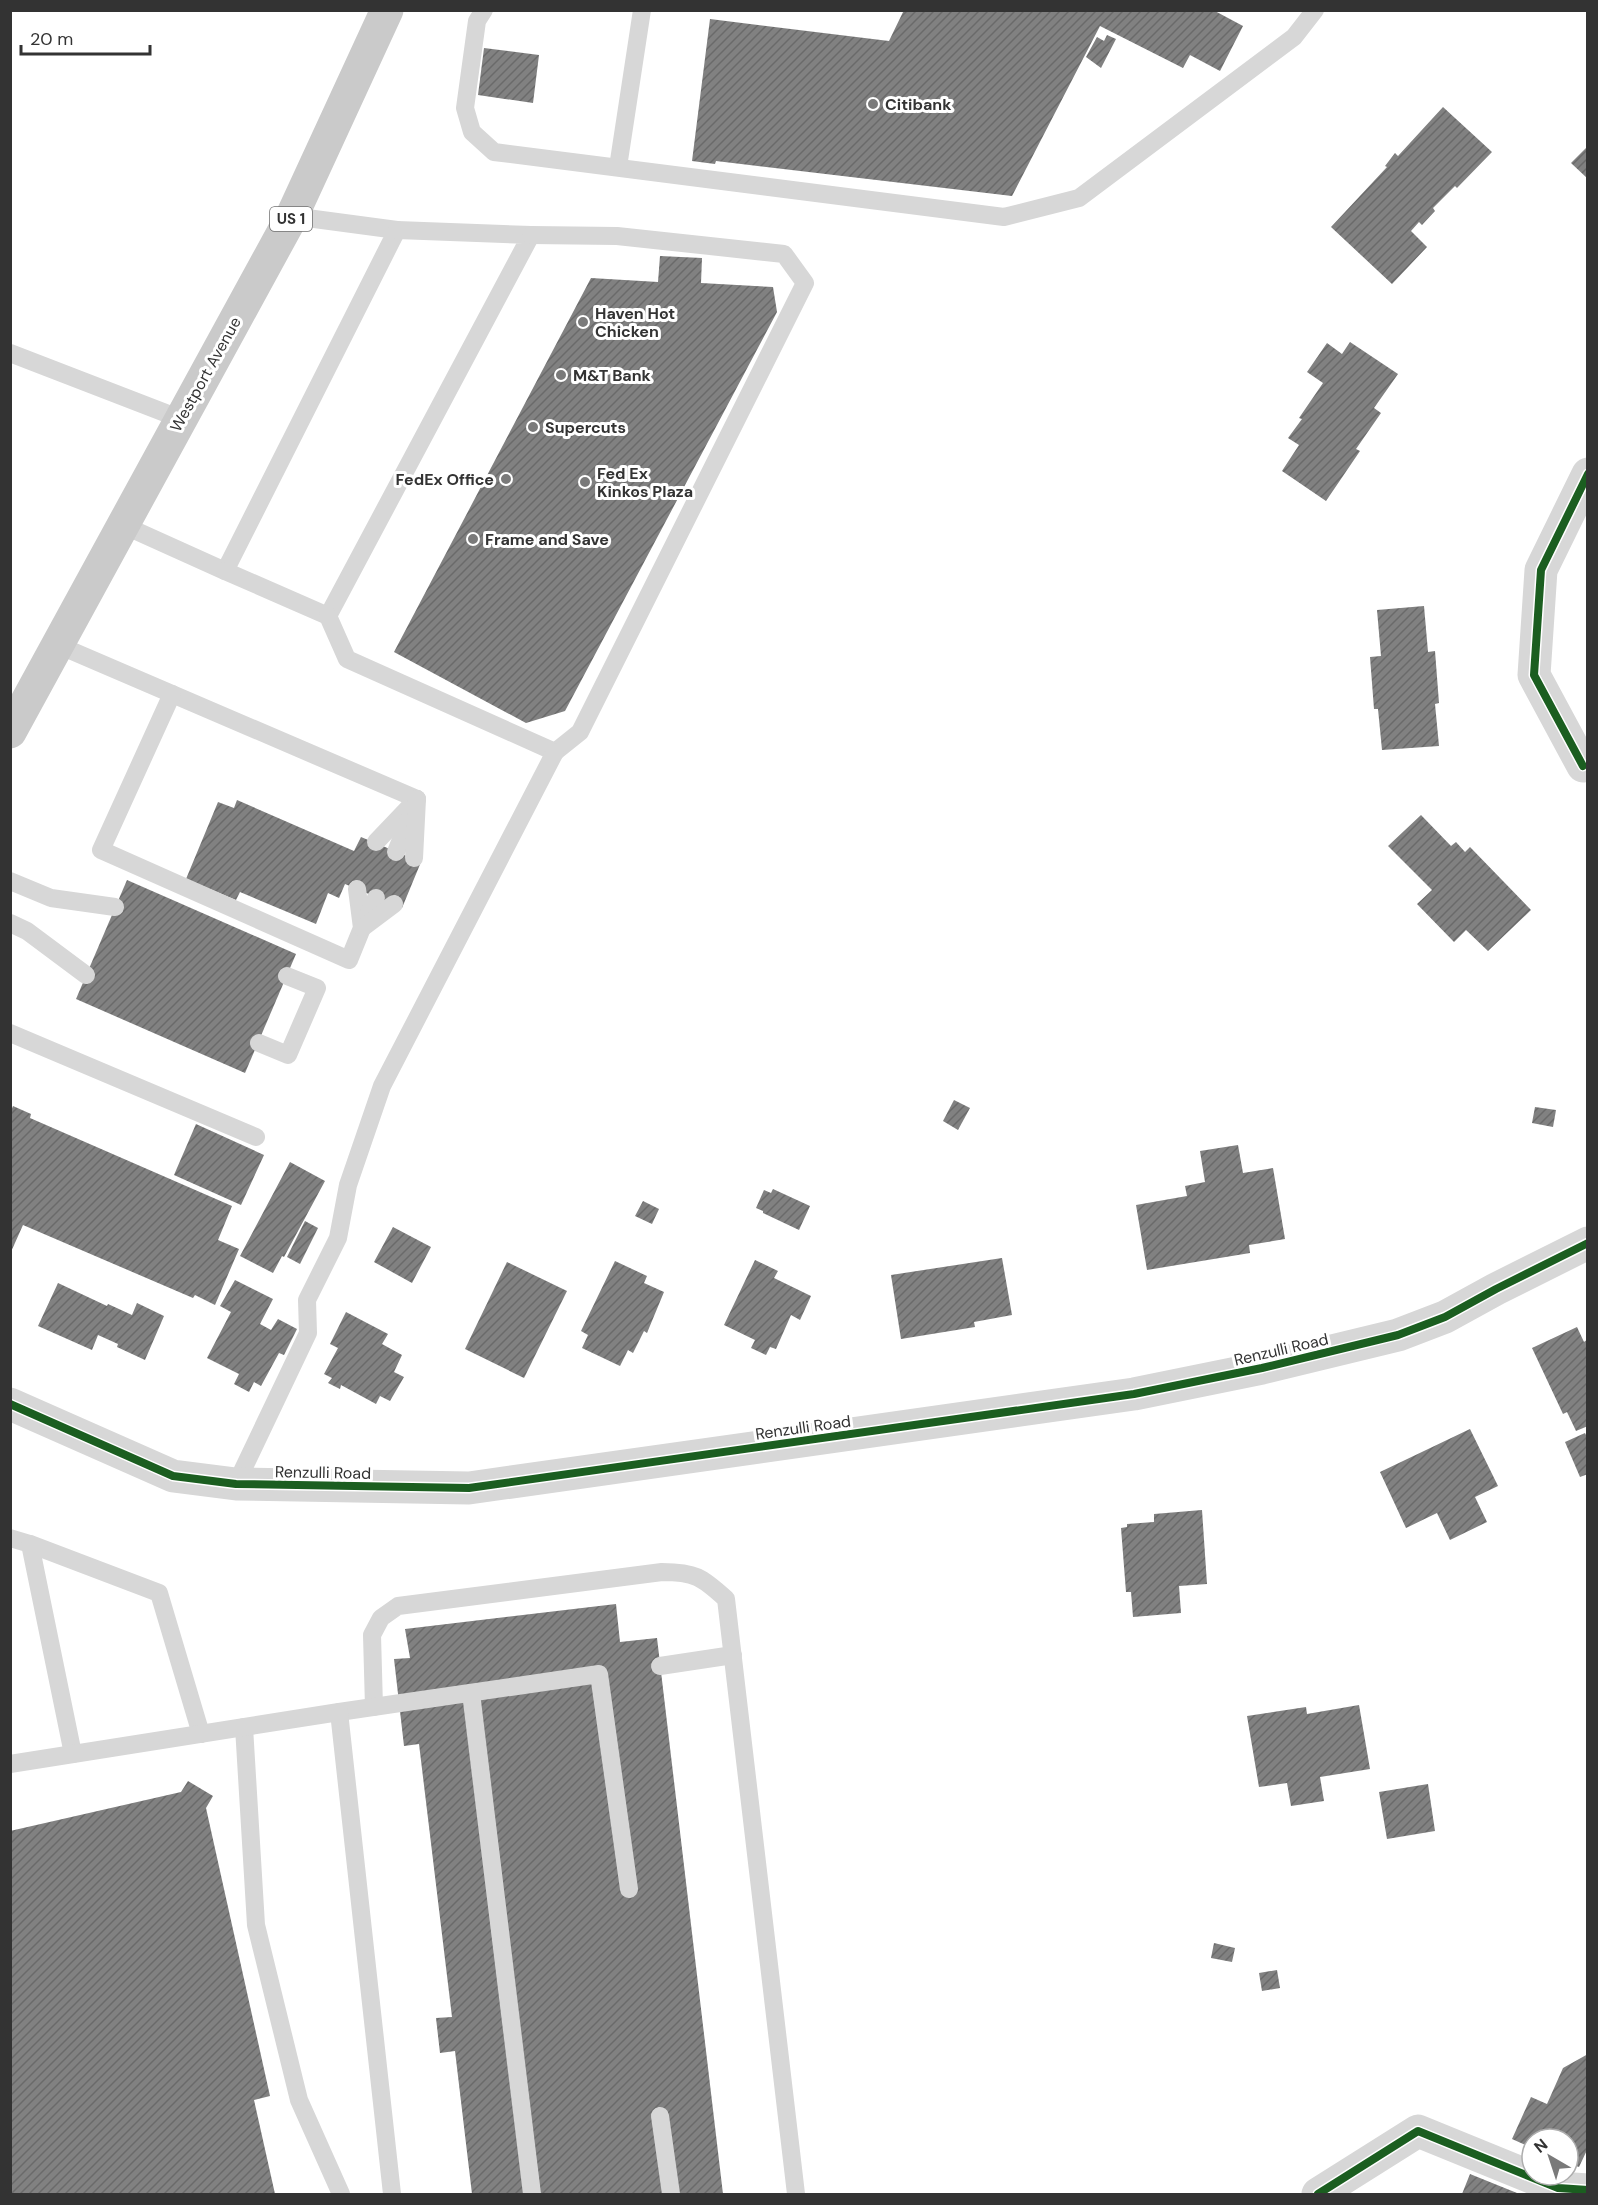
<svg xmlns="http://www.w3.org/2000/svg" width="1598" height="2205" font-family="'DM Sans',sans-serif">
<defs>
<pattern id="building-hatch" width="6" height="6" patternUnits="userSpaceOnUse" patternTransform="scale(1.5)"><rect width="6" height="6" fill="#818181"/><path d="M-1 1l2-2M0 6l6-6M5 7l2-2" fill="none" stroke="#6a6a6a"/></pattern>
</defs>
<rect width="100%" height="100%" fill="#fff"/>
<g fill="url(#building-hatch)">
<polygon points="904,10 1213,10 1243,26 1220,71 1190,55 1183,68 1100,26 1012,196 716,161 715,164 692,161 710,19 889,41"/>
<polygon points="1107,35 1116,39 1101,68 1086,57 1097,37 1104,41"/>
<polygon points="484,48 539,55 533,103 478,95"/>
<polygon points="1443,107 1492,152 1457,188 1455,186 1433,208 1435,211 1422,225 1419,222 1411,231 1427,247 1392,284 1331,227 1387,167 1385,166 1395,153 1398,156"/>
<polygon points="1588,146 1588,179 1571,163"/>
<polygon points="660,256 702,258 701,283 773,287 777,312 565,711 526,723 394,652 591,278 658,282"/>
<polygon points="1350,342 1398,374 1374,408 1381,413 1356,449 1360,451 1326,501 1282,471 1299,445 1288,438 1302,419 1299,418 1323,383 1307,372 1327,343 1342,354"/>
<polygon points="1424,606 1428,652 1435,651 1439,703 1435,704 1439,746 1382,750 1378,709 1374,709 1370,657 1381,656 1377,610"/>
<polygon points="237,800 354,851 361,837 421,862 402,908 345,884 339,898 328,893 316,924 240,892 236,900 186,879 218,802 234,808"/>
<polygon points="1421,815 1451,846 1456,842 1465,852 1470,847 1531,910 1488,951 1466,930 1454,942 1417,904 1432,890 1388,846"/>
<polygon points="127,880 296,954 245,1073 76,999"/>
<polygon points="954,1100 970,1108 958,1130 943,1121"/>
<polygon points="13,1106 31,1114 30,1118 232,1206 218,1240 239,1249 215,1305 195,1295 193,1298 23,1225 10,1254 10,1113"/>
<polygon points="1535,1107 1556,1110 1553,1127 1532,1123"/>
<polygon points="196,1124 264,1155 241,1205 174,1175"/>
<polygon points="1238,1145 1243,1173 1273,1168 1285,1239 1249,1245 1250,1253 1147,1270 1136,1205 1187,1196 1185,1186 1205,1182 1200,1151"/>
<polygon points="290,1162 325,1181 284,1257 282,1256 273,1273 240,1256"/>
<polygon points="773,1189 810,1206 799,1230 763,1213 763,1211 756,1208 764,1190 771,1193"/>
<polygon points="643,1201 659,1209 652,1224 635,1216"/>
<polygon points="305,1221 318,1228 300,1264 287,1257"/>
<polygon points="393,1227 431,1247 412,1283 374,1262"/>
<polygon points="1002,1258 1012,1315 974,1322 975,1327 901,1339 891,1275"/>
<polygon points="755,1260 778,1271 774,1278 811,1296 800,1320 791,1315 776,1349 770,1347 766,1355 751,1348 755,1340 724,1325"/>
<polygon points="615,1261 647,1276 644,1283 664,1292 647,1333 644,1331 633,1353 628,1350 620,1366 582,1348 588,1335 581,1331"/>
<polygon points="507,1262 567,1291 524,1378 465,1349"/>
<polygon points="235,1280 273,1299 260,1324 271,1330 278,1319 297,1329 284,1355 279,1353 261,1386 254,1382 249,1392 234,1384 239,1374 207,1358 231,1312 220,1306"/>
<polygon points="58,1283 107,1306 108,1304 132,1315 137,1303 164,1316 145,1360 117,1347 118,1344 98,1335 92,1350 38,1326"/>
<polygon points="346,1312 388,1334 382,1344 402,1355 394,1372 404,1377 390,1401 380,1396 376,1404 341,1385 340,1389 328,1383 332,1378 324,1374 338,1348 330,1344"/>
<polygon points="1577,1327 1584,1342 1588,1339 1588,1426 1576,1431 1567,1412 1563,1414 1532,1348"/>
<polygon points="1470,1429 1498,1486 1475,1497 1487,1522 1450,1540 1437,1513 1406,1528 1380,1472"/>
<polygon points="1585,1433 1588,1439 1588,1474 1580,1477 1565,1442"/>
<polygon points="1202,1510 1207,1584 1179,1586 1181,1613 1133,1617 1131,1592 1126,1592 1121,1528 1127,1527 1127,1524 1154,1522 1154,1514"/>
<polygon points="616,1604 620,1642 657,1638 723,2194 472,2194 455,2051 440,2053 436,2018 452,2017 419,1744 404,1746 394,1659 410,1658 405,1629"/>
<polygon points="1359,1705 1370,1769 1320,1777 1324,1801 1291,1806 1287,1783 1259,1787 1247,1716 1306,1707 1307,1714"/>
<polygon points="188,1781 213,1796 206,1808 270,2096 254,2100 275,2194 10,2194 10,1831 181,1792"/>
<polygon points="1428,1784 1435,1831 1387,1839 1379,1792"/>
<polygon points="1214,1943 1235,1948 1232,1962 1211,1958"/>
<polygon points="1277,1970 1280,1988 1262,1991 1259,1973"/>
<polygon points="1588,2054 1588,2148 1579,2167 1568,2163 1568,2139 1532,2139 1532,2148 1512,2139 1531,2097 1547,2104 1563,2068"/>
<polygon points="1470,2174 1517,2193 1516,2194 1462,2194"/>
</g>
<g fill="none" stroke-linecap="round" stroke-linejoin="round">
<g stroke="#d7d7d7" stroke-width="18">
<polyline points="484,10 477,21 465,108 472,132 494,152 1004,217 1079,198 1294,37 1315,10"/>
<polyline points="618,167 642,10"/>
<polyline points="10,353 181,419"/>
<polyline points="123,525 225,571 397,230 292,216"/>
<polyline points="225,571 328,616 531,235 397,230"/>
<polyline points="328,616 347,659 555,752 580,732 805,283 784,254 617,236 531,235"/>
<polyline points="58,645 417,799"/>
<polyline points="172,694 101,850 349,960 362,928 357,889"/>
<polyline points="376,842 417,799"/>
<polyline points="396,852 411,815"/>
<polyline points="414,858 417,799"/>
<polyline points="10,881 51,898 115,907"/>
<polyline points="10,923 27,931 86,975"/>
<polyline points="363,926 376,898"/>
<polyline points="362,928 394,904"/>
<polyline points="10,1033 256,1137"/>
<polyline points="259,1043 288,1055 317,988 287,976"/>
<polyline points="236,1484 308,1333 307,1300 338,1238 348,1185 382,1086 555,752"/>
<polyline points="10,1538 30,1544 73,1754"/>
<polyline points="30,1544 159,1593 201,1734"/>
<polyline points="660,1666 733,1655"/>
<polyline points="471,1693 532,2194"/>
<path d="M 374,1707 L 372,1635 L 381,1618 L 398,1606 L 662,1572 C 695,1572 702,1577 726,1599 L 796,2194"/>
<polyline points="339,1712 599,1674 629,1889"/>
<polyline points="244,1727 256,1925 299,2100 341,2194"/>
<polyline points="10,1764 339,1712 392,2194"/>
<polyline points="660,2116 671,2194"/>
</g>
<g stroke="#d7d7d7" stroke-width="33">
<polyline points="1583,766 1534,675 1541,570 1588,474"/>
<polyline points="10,1404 173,1476 236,1484 469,1488 1134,1394 1262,1368 1398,1335 1445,1317 1496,1289 1588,1243"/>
<polyline points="1318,2194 1418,2131 1558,2188 1588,2190"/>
</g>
<polyline stroke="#cacaca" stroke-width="33" points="10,732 292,216 387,10"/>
<defs>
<g id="cycleway">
<polyline points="1583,766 1534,675 1541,570 1588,474"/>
<polyline points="10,1404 173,1476 236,1484 469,1488 1134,1394 1262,1368 1398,1335 1445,1317 1496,1289 1588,1243"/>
<polyline points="1318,2194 1418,2131 1558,2188 1588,2190"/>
</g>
</defs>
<use href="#cycleway" stroke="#fff" stroke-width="11"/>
<use href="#cycleway" stroke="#1b5e20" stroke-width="8"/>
</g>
<g fill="#7a7a7a" stroke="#fff" stroke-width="2">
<circle cx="873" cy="104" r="6"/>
<circle cx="583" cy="322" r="6"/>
<circle cx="561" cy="375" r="6"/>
<circle cx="533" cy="427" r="6"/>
<circle cx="506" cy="479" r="6"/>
<circle cx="585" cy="482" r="6"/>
<circle cx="473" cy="539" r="6"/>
</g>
<g text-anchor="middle" stroke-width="6" stroke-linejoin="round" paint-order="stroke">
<rect fill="#fff" stroke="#707070" stroke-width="1.5" x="270" y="207" width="42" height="24" rx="4.5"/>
<g font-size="15" font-weight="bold" fill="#333">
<text x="291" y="224">US 1</text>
</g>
<g font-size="16" font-weight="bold" fill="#333" stroke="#fff" text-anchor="start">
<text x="885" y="110">Citibank</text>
<text x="595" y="319">Haven Hot<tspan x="595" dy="18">Chicken</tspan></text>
<text x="573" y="381">M&amp;T Bank</text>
<text x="545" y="433">Supercuts</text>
<text x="597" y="479">Fed Ex<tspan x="597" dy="18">Kinkos Plaza</tspan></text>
<text x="494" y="485" text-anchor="end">FedEx Office</text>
<text x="485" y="545">Frame and Save</text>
</g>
<g font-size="16" fill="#333" stroke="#fff">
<text transform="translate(205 374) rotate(-61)" y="6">Westport Avenue</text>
<text transform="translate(1281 1349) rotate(-13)" y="6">Renzulli Road</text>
<text transform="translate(803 1427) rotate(-8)" y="6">Renzulli Road</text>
<text transform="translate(323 1472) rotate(1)" y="6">Renzulli Road</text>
</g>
</g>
<rect width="1598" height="2205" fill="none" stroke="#333333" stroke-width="24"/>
<g transform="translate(1550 2157) rotate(321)"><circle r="28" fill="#ffffff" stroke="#adadad" stroke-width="1.5"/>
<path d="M0-4.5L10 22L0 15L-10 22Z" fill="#7a7a7a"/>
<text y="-9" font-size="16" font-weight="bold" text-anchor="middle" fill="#333333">N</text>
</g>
<path d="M21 45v9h129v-9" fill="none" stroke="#333333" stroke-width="3"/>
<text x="30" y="45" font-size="18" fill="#333333" stroke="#ffffff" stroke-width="4.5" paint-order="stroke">20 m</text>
</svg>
